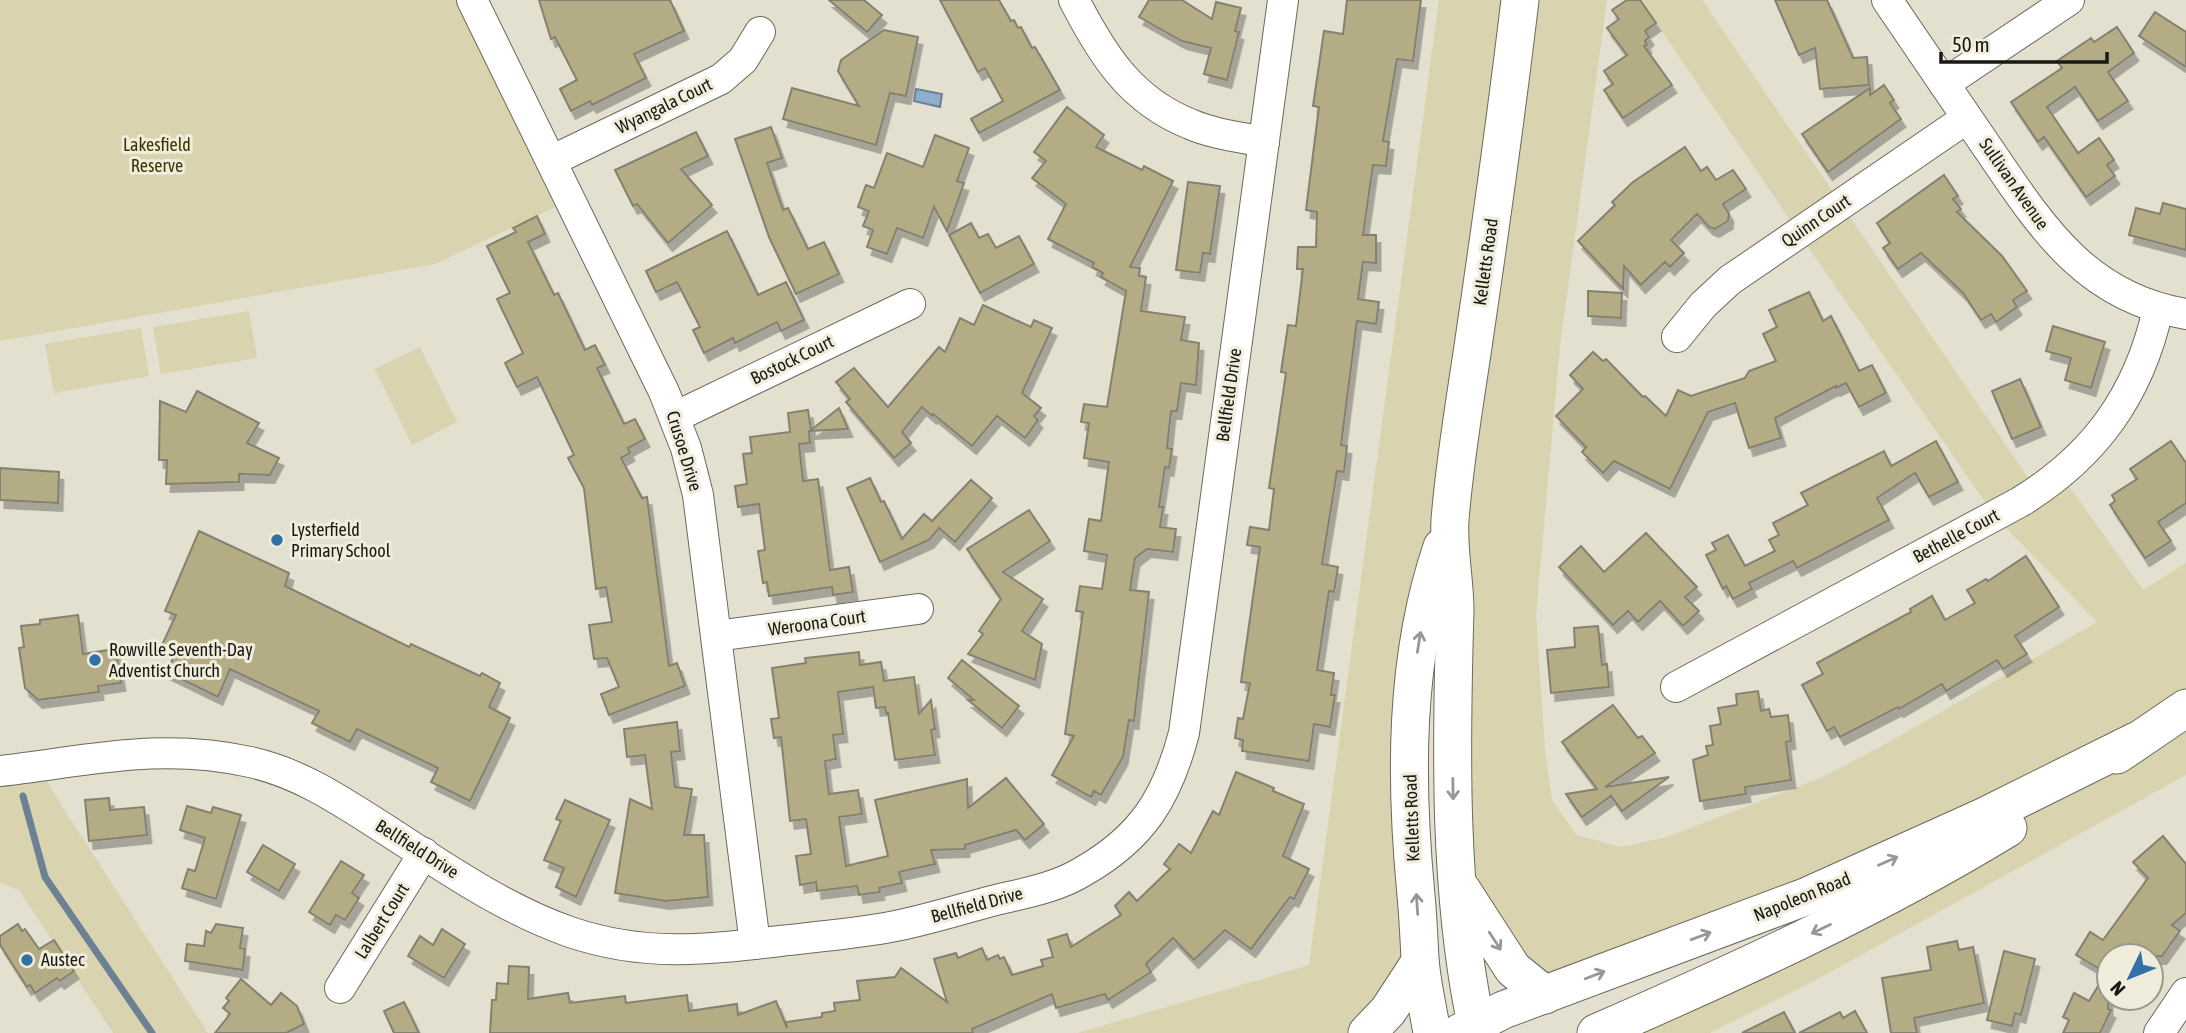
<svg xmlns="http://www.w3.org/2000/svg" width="2186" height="1033" font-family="'Asap Condensed',sans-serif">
<defs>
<filter id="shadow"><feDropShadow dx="4.5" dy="8" stdDeviation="0" flood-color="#0004"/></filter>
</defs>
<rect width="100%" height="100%" fill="#e3e0cf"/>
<g fill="#d9d3af">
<polygon points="0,0 472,0 570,200 435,264 0,341"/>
<polygon points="1439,0 1607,0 1560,346 1536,615 1545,750 1552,800 1576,835 1621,847 1667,837 1823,777 1891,741 2097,622 1995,516 1815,257 1641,0 1702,0 2037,491 2061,475 2143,590 2186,563 2186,775 1823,976 1710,1033 1622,1033 1967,853 2058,797 1545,995 1458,883 1432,576 1420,962 1367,1033 1078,1033 1309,965"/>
<polygon points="249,311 257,358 161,374 153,327"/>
<polygon points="141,328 149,376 54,393 45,344"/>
<polygon points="420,347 457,422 412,445 375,369"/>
<polygon points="38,766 55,795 208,1033 113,1033 19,890 0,883 0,771"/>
</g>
<polygon fill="#8faecb" stroke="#6c8194" stroke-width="2" points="916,89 942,94 940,107 914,101"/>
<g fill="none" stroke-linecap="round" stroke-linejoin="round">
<polyline stroke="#6c8194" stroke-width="7" points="23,796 45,877 152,1033"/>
</g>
<g fill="#b3ac84" stroke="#848171" stroke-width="2" filter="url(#shadow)">
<polygon points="539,0 670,0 684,31 634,54 646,78 592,105 590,101 571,111 560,89 577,80 555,37 551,39"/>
<polygon points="829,0 864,0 882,15 867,32"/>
<polygon points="940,0 999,0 1011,21 1014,20 1018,28 1021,27 1032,48 1035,47 1060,90 979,133 971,119 1003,101 985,68 978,72"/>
<polygon points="1149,0 1182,0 1212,19 1216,2 1241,8 1235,31 1239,32 1227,80 1204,74 1211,48 1182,41 1139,17"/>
<polygon points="1347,0 1421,0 1413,61 1397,59 1383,141 1389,142 1386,166 1373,165 1363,235 1376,235 1376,263 1363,262 1358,299 1379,302 1376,324 1357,321 1341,445 1347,446 1344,472 1337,471 1322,564 1338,567 1334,592 1329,591 1317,670 1334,673 1331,695 1335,695 1330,727 1314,724 1309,761 1242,751 1243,740 1235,738 1238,718 1243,719 1250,683 1241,682 1260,547 1247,545 1250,527 1269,530 1274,489 1269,488 1286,373 1281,372 1288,325 1296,326 1303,269 1297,269 1298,247 1316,247 1317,212 1306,210 1319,107 1313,106 1324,31 1343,34"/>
<polygon points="1627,0 1640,0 1656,23 1645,31 1649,37 1645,41 1647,45 1644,46 1672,85 1623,118 1604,90 1613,84 1604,71 1627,55 1607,28 1619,19 1612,10"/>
<polygon points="1775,0 1827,0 1853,58 1867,57 1869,85 1820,89 1815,48 1799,55"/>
<polygon points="2155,12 2186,32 2186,67 2139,36"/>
<polygon points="2117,27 2134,53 2108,72 2128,101 2098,121 2075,87 2047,107 2078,153 2099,138 2114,160 2107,165 2115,176 2086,197 2044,137 2038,142 2011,102 2062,68 2057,61 2091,38 2094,42"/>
<polygon points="884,30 918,37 906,96 890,93 876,145 783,119 792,88 859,106 838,71 841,60"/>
<polygon points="1884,85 1894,100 1890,103 1901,119 1828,172 1802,134 1870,88 1870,95"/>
<polygon points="1067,107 1104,135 1096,147 1142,170 1144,166 1173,181 1130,267 1140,268 1139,276 1146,277 1141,311 1185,317 1181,340 1199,343 1196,385 1181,383 1177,411 1171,411 1167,448 1172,449 1169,468 1165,467 1159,507 1163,507 1160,527 1176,529 1173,552 1147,549 1135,558 1130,590 1149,592 1134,721 1129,720 1123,757 1101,795 1094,791 1091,797 1052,775 1074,736 1065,734 1083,612 1076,611 1080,586 1102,589 1107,555 1084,551 1089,519 1101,521 1109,462 1084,458 1089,423 1081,422 1084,404 1107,407 1126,291 1101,277 1103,273 1092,267 1094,263 1048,239 1066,204 1032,178 1046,161 1034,152"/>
<polygon points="771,127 782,158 767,163 783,210 788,208 808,249 824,242 839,274 796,294 769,237 735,139"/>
<polygon points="696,132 708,156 681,169 712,205 668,243 637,204 633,206 615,170"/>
<polygon points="935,135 969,148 957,181 964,183 947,231 934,207 923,238 897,228 887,254 867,247 873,230 863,226 869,211 858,207 866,185 874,188 887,153 923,167"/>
<polygon points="1685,147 1701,171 1707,167 1716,180 1733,170 1746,189 1723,204 1729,214 1728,221 1715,229 1709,227 1697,214 1671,240 1684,253 1670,267 1665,262 1641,285 1624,266 1623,289 1578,241 1615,205 1612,202 1633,182"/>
<polygon points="1944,175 1958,196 1953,199 1961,209 1957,212 2002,256 2027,291 2013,300 2017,307 1996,322 1991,314 1981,320 1963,293 1921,253 1898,269 1883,248 1890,243 1877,223"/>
<polygon points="1188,182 1220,186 1210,254 1203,253 1200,273 1176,270"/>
<polygon points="2163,203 2186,209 2186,250 2129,235 2136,208 2160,214"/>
<polygon points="537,216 545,234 528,242 554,295 558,293 585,350 595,345 605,365 597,368 624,424 635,419 645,439 628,448 630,453 621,458 642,498 647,497 669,666 677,663 685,686 609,715 601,694 619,687 607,658 594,659 589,625 612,622 606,587 596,589 584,488 568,458 574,455 537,377 517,387 505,363 523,353 497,299 510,293 487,246 516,232 513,228"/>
<polygon points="971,223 979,238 988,234 996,248 1019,236 1034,264 980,293 949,235"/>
<polygon points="727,231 758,295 786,282 804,320 781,331 777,322 735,343 733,338 704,353 693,330 700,327 677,282 656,292 646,271"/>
<polygon points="1588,291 1622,293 1621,318 1588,316"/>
<polygon points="1809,292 1823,321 1831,316 1859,371 1872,365 1886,393 1859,407 1846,383 1836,388 1836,386 1775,418 1781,438 1749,448 1735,403 1708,412 1670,489 1614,461 1603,473 1582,452 1586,447 1556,416 1583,389 1570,375 1593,352 1603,361 1606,359 1643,397 1645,396 1666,416 1678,390 1691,396 1745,378 1749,371 1776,361 1763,334 1777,327 1769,310"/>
<polygon points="983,305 1031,327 1034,320 1052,328 1022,393 1041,408 1034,416 1038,420 1025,438 997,416 972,446 933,414 932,416 922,407 902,432 911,443 894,458 846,402 850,399 836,382 854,368 888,407 939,347 945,352 960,318 974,325"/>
<polygon points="2053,326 2105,342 2091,388 2065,380 2071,358 2046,351"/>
<polygon points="2020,379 2041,427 2012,439 1992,391"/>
<polygon points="197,391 259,423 247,443 279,458 270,475 239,474 239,482 166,484 167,460 159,460 160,401 186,412"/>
<polygon points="839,408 848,429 809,431 810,443 799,444 803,481 818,479 830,570 849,567 853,592 833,595 832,587 769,596 767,582 763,583 758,551 765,550 759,504 738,507 735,486 747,484 743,454 752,453 750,437 790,432 788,413 808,410 811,430"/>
<polygon points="1936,441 1958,482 1929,497 1915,473 1877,498 1889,520 1797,568 1793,561 1749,583 1752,589 1733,599 1726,586 1723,589 1706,555 1716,550 1712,543 1728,535 1745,566 1775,551 1769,540 1779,535 1773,523 1808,505 1801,493 1884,451 1891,466"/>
<polygon points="2171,441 2186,463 2186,503 2158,522 2171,541 2145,558 2110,505 2115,501 2112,495 2137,479 2130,469"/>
<polygon points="0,468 59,472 58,503 0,500"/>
<polygon points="870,478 881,502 884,501 902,539 924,514 932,521 971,480 992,498 955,542 939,528 929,540 880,562 847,488"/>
<polygon points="1029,510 1050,541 1003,572 1043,599 1022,631 1042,644 1035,680 968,654 983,634 979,631 1001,599 967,549"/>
<polygon points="199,531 289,573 285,586 409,647 411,644 480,676 482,673 500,683 489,707 510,718 470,801 431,782 438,768 357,729 350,742 312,723 319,711 230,669 218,697 167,672 176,651 162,645 176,615 165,611"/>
<polygon points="1646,533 1697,587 1685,597 1699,611 1683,626 1660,601 1638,622 1628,611 1613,625 1559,567 1581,546 1604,572"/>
<polygon points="2026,556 2059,607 2015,636 2027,654 2003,669 1997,660 1946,691 1942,684 1899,709 1898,707 1840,737 1834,727 1827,731 1802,685 1823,674 1817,663 1911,612 1910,609 1932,596 1945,620 1975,603 1967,590 1986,579 1988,581"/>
<polygon points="78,615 83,654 115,649 121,683 98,686 99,692 38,700 25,688 19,648 24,647 21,626 40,624 40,620"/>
<polygon points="1598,626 1602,665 1607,664 1609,687 1551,693 1547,650 1575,647 1574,628"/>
<polygon points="859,652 860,665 881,662 884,681 914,677 919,714 931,700 935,729 931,730 935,755 895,760 888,713 886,713 885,707 876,708 873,687 838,692 843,734 833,735 836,759 825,761 829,794 858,790 862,814 839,817 846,866 888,856 875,800 967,779 968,808 1006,778 1044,824 1025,840 1016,830 965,845 965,849 931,850 935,864 899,872 902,883 879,888 880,892 859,895 857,886 817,891 816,882 800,885 796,856 811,854 806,819 790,821 781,737 774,738 771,719 779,718 772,668 806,663 805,658"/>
<polygon points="962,660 1019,706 1002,728 968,700 974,700 948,678"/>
<polygon points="1758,691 1761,711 1769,709 1771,717 1788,715 1791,741 1786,742 1791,780 1745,787 1746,794 1700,801 1693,760 1708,755 1706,746 1713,745 1710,726 1721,724 1718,708 1737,705 1736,694"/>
<polygon points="1613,705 1638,738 1642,736 1655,753 1605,787 1669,777 1622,811 1611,796 1582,817 1566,794 1597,789 1562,742"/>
<polygon points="677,722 680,751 671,752 675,787 692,789 684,835 704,835 708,897 665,901 615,893 630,799 652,809 645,755 627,757 624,729"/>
<polygon points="1236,772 1274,788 1273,791 1304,804 1283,856 1309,869 1294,899 1290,897 1251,949 1225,930 1194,960 1173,938 1146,964 1151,972 1108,1000 1105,994 1056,1008 1052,994 972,1029 973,1033 490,1033 492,1000 496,1000 497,983 508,984 509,966 529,967 528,999 568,993 570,1003 625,996 626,1003 687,995 689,1011 737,1004 738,1015 776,1001 787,1028 786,1022 822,1017 822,1013 835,1011 834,1003 860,1000 857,981 895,977 901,968 947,1002 934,959 956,953 958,958 982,948 987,960 998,955 1000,959 1004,957 1012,975 1043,966 1041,960 1053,957 1048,940 1067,934 1071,947 1121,915 1115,906 1129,892 1137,901 1170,869 1164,864 1179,844 1191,853 1213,811 1219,815"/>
<polygon points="109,798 110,810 144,807 147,835 89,841 85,800"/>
<polygon points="565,800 610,820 576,897 556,887 564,868 544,860 561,821 556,819"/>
<polygon points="187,806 211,813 213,807 241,815 216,899 182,888 188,869 195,871 205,838 180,830"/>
<polygon points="2163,836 2186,864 2186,913 2172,925 2180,931 2162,956 2109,956 2108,1009 2111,1010 2100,1033 2063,1033 2069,1020 2063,1017 2074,993 2089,1001 2106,973 2076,955 2090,932 2103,940 2148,878 2133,862"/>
<polygon points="263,845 295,864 279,891 247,872"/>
<polygon points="341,861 364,875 352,893 359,898 345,920 336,915 330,925 309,912"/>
<polygon points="18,924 22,931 25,929 39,949 54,940 74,971 60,981 57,978 35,993 30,985 27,987 0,945 0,936"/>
<polygon points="216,924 243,928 240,948 245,949 243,970 185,961 187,944 204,946 206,931 211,933"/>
<polygon points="442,929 465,944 444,978 408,956 420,936 433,945"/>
<polygon points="1957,941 1959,950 1973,947 1984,1003 1914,1018 1917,1033 1891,1033 1882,978 1931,970 1927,947"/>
<polygon points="2004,951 2035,959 2021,1015 2015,1013 2012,1026 1987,1020"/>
<polygon points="241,979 271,1005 281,993 297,1006 304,1024 286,1033 215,1033 230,1014 223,1008 229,1001 226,998"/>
<polygon points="404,1002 419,1033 394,1033 384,1011"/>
<polygon points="1855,1011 1867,1033 1799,1033 1840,1012 1843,1018"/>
<polygon points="1784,1012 1795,1033 1742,1033"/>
</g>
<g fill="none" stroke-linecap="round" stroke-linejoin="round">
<defs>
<g id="minor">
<polyline points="472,0 664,392 686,448 698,495 755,944"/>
<path d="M 1074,0 C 1102,54 1130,100 1190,124 C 1213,134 1239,137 1264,142"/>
<path d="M 1887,0 C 1919,47 1951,94 1983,141 C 2038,221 2082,297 2186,314"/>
<polyline points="1944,84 2069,0"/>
<polyline points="551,161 721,79 743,60 760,32"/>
<polyline points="1677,337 1703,305 1730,280 1967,118"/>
<polyline points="675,417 910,304"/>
<polyline points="716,636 918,609"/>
<path d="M 1676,687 L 2020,502 C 2095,456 2139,395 2158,309"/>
<path d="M 0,771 C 88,761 160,742 250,762 C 296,772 335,797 374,822 C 437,862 499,907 570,932 C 644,957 705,950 780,941 C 815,937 850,934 885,928 C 920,922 954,911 988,902 C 1019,894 1054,889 1082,872 C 1142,838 1167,798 1184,733 L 1283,0"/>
<polyline points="340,988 424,853"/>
<polyline points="2159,1033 2186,993"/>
</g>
<g id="major">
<polyline points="2117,755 2186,708"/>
<polyline points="1462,890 1513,969 1545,995"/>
<polyline points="1367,1033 1388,1011 1420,962"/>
<path d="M 1432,1033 C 1428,1009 1422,984 1420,959 C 1419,938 1418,917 1416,895 C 1405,780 1404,658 1442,547"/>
<polyline points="1459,1033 1503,1010 1805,897 1985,816 2136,741"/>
<path d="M 1478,1033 C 1448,898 1451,748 1455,610 C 1455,581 1448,550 1450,520 C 1455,455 1467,390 1476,326 C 1492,217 1507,109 1520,0"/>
<path d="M 1596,1033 C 1736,972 1877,908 2008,828"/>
</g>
</defs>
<use href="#minor" stroke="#6b695a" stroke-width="32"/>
<use href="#major" stroke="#6b695a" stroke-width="39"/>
<use href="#minor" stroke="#fff" stroke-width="30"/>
<use href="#major" stroke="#fff" stroke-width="37"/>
</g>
<defs><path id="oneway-shaft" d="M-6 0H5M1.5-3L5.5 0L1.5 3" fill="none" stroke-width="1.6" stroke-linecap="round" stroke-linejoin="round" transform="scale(1.75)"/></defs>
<g stroke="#989794">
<use href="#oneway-shaft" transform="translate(1419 642) rotate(-81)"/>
<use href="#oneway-shaft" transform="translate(1453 789) rotate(89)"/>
<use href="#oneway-shaft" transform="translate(1888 861) rotate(-24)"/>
<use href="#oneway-shaft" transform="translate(1417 904) rotate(-94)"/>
<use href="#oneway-shaft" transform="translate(1821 929) rotate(154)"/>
<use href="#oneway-shaft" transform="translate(1701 936) rotate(-20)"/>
<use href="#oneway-shaft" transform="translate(1495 941) rotate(57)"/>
<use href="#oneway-shaft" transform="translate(1595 975) rotate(-21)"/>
</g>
<g fill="#3171a8" stroke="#f0eddc" stroke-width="2.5">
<circle cx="277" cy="540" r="7"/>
<circle cx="95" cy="660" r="7"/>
<circle cx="27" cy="960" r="7"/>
</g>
<g text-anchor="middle" stroke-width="6" stroke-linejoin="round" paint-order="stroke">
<g font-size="18" fill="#191812" stroke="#f0eddc">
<text transform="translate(664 106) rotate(-26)" y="6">Wyangala Court</text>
<text transform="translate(2014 184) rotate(55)" y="6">Sullivan Avenue</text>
<text transform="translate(1816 221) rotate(-34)" y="6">Quinn Court</text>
<text transform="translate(1486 262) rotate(-82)" y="6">Kelletts Road</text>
<text transform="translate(792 360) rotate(-26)" y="6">Bostock Court</text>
<text transform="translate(1229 395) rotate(-82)" y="6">Bellfield Drive</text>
<text transform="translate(684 451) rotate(73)" y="6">Crusoe Drive</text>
<text transform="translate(1956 536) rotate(-28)" y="6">Bethelle Court</text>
<text transform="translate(817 623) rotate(-8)" y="6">Weroona Court</text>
<text transform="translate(1412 818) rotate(-92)" y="6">Kelletts Road</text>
<text transform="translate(417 849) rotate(32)" y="6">Bellfield Drive</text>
<text transform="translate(1802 897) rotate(-22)" y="6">Napoleon Road</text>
<text transform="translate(977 905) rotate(-15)" y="6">Bellfield Drive</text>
<text transform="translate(382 921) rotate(-58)" y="6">Lalbert Court</text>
</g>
<g font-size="18" fill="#3e3501" stroke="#f0eddc">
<text x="157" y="151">Lakesfield<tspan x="157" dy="21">Reserve</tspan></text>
</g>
<g font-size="18" fill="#191812" stroke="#f0eddc" text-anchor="start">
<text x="291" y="536">Lysterfield<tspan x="291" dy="21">Primary School</tspan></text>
<text x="109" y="656">Rowville Seventh-Day<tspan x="109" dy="21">Adventist Church</tspan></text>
<text x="41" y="966">Austec</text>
</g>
</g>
<g transform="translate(2130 977) rotate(227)"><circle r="33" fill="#f0eddc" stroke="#9a988b" stroke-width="2"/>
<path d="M0-5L12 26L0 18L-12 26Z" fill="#3171a8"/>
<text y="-10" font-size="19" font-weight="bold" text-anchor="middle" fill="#191812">N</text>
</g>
<path d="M1941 52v10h166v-10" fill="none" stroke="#191812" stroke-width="3.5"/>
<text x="1952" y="52" font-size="21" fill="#191812" stroke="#f0eddc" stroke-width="5" paint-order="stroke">50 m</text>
</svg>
